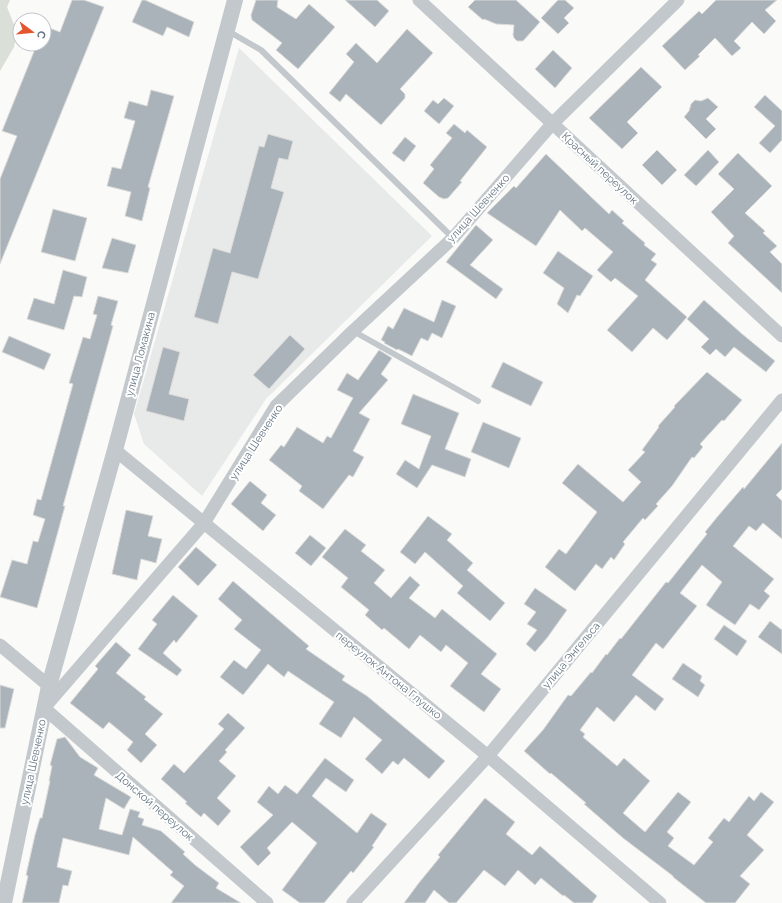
<svg xmlns="http://www.w3.org/2000/svg" width="782" height="903" font-family="Raleway,sans-serif">
<rect width="100%" height="100%" fill="#fafaf8"/>
<polygon fill="#e8e9e9" points="239,48 432,236 266,399 202,496 144,444 134,414"/>
<polygon fill="#dadfd7" points="0,0 10,0 7,7 17,32 14,47 0,71"/>
<g fill="#aab3b9" stroke="#dcdcda">
<polygon points="72,0 84,0 104,7 0,264 0,179 17,136 2,131 37,44 44,44 44,26 60,32"/>
<polygon points="142,0 145,0 194,22 189,37 167,27 163,36 132,22"/>
<polygon points="256,0 278,0 277,7 296,19 309,4 335,27 298,69 276,50 282,43 252,20 251,15"/>
<polygon points="345,0 377,0 389,11 375,27"/>
<polygon points="475,0 516,0 540,22 523,41 517,41 514,38 513,35 514,25 496,24 484,19 483,20 468,7"/>
<polygon points="558,0 565,0 574,8 564,18 569,23 558,34 541,18"/>
<polygon points="716,0 777,0 765,10 776,21 764,34 752,22 734,41 741,48 732,56 715,38 698,55 700,56 685,70 662,46 699,11 702,14"/>
<polygon points="407,29 433,53 400,89 405,94 405,98 381,125 346,94 340,102 329,93 354,62 346,54 356,43 377,63"/>
<polygon points="553,50 572,68 555,88 535,69"/>
<polygon points="641,67 662,87 627,122 638,133 622,149 589,118"/>
<polygon points="151,90 174,96 148,187 150,188 142,221 125,216 131,192 107,186 112,167 121,169 135,121 124,118 129,101 147,106"/>
<polygon points="765,95 782,111 782,140 770,153 759,143 775,126 754,107"/>
<polygon points="444,98 454,106 439,124 424,111 433,100 438,104"/>
<polygon points="708,98 718,107 706,119 716,129 706,139 684,117 689,111 691,104 695,100 701,101"/>
<polygon points="454,124 465,133 467,130 487,147 460,181 462,182 448,198 444,199 439,197 423,183 434,169 430,165 452,138 446,133"/>
<polygon points="268,134 293,141 288,160 279,158 271,188 284,192 258,279 232,272 218,324 194,317 213,248 230,253 259,146 264,147"/>
<polygon points="405,137 416,146 404,162 392,153"/>
<polygon points="657,150 677,170 662,185 642,165"/>
<polygon points="708,150 719,162 696,186 684,175"/>
<polygon points="738,153 772,186 745,213 765,231 763,233 777,246 770,252 782,264 782,293 728,243 734,236 711,212 734,189 718,174"/>
<polygon points="546,154 609,214 612,210 624,221 622,223 645,243 644,245 656,254 651,260 657,264 645,280 687,317 667,340 653,328 632,352 607,330 638,296 615,278 611,282 597,270 613,252 585,228 582,231 560,210 536,246 487,213 514,186 516,188"/>
<polygon points="53,209 87,218 75,261 41,252"/>
<polygon points="476,225 493,240 470,265 503,289 496,299 446,262"/>
<polygon points="112,238 136,245 128,273 102,268"/>
<polygon points="558,251 593,276 580,296 577,295 568,313 557,304 564,288 543,273"/>
<polygon points="63,270 87,277 82,297 74,296 64,330 27,319 34,298 54,304"/>
<polygon points="98,296 118,301 111,325 113,326 63,506 65,506 37,608 0,597 12,560 27,564 33,541 38,542 45,519 33,515 37,499 41,500 73,384 69,383 83,337 90,339 97,315 93,314"/>
<polygon points="442,300 456,306 442,338 432,333 428,341 421,338 412,356 398,349 397,350 384,343 385,342 381,340 388,326 393,329 404,308 434,322"/>
<polygon points="704,300 741,333 775,361 766,372 734,347 725,357 716,349 710,355 701,347 709,339 687,319"/>
<polygon points="290,335 305,349 269,389 253,375"/>
<polygon points="9,336 51,354 44,370 2,352"/>
<polygon points="163,347 180,352 169,394 189,399 184,421 146,411"/>
<polygon points="379,350 392,358 381,374 388,380 359,413 370,419 353,451 364,457 353,477 349,475 323,509 299,491 302,486 269,460 281,445 284,447 297,427 323,443 327,436 331,438 353,398 337,390 347,373 358,380"/>
<polygon points="503,362 543,382 531,406 491,387"/>
<polygon points="707,372 742,400 724,421 722,420 700,444 703,447 694,458 692,457 672,486 656,504 658,506 645,520 643,518 623,542 625,544 614,560 611,557 602,569 596,564 575,591 545,567 559,549 566,554 597,512 562,483 578,464 623,502 641,482 628,470 645,452 642,450 659,427 658,426 675,407 674,406"/>
<polygon points="413,394 459,413 445,449 471,459 465,477 432,465 417,488 396,474 405,460 419,469 431,436 401,424"/>
<polygon points="483,422 521,438 509,468 471,452"/>
<polygon points="782,443 782,489 776,495 782,501 782,539 763,523 756,531 749,526 733,546 774,579 764,591 770,596 759,610 750,604 735,625 706,605 722,582 702,565 680,593 697,606 663,649 656,643 632,675 664,699 655,711 636,695 614,722 597,707 580,730 585,734 583,737 617,766 624,758 650,781 623,813 645,832 678,792 691,802 667,832 674,838 668,846 694,865 713,842 708,838 724,818 729,822 749,796 754,801 761,792 774,802 747,835 764,850 740,876 750,884 735,903 706,903 673,877 673,876 623,838 584,804 586,803 551,773 550,774 524,751 543,730 568,695 571,696 591,672 592,673 606,654 607,655 620,638 621,639 666,582 668,583 707,534 705,532 718,516 743,487 744,489"/>
<polygon points="250,481 267,495 261,503 276,515 263,531 231,504"/>
<polygon points="126,510 153,516 148,536 162,539 156,563 141,559 137,580 112,574"/>
<polygon points="428,516 452,534 447,540 473,563 467,570 505,603 490,621 457,593 463,586 425,552 415,564 400,552"/>
<polygon points="345,529 366,545 361,551 385,570 374,583 391,598 410,576 420,585 409,598 435,618 442,609 497,654 481,674 501,689 484,712 450,686 468,663 446,645 441,652 420,635 409,649 384,628 382,630 365,615 369,610 341,587 348,578 322,557"/>
<polygon points="310,535 326,548 311,566 295,553"/>
<polygon points="196,547 217,565 198,586 178,567"/>
<polygon points="233,581 309,646 306,649 345,676 342,680 367,696 445,761 429,779 404,758 398,765 393,761 382,774 365,759 382,740 354,717 341,738 319,724 334,702 288,671 284,677 268,664 243,695 220,677 234,660 246,669 261,650 234,629 242,620 218,599"/>
<polygon points="535,588 567,610 547,638 535,652 526,644 537,630 527,624 536,612 524,604"/>
<polygon points="173,595 198,616 176,643 174,640 163,653 182,670 177,676 138,649 157,624 152,620"/>
<polygon points="770,621 782,630 782,654 758,637"/>
<polygon points="724,625 747,641 737,656 714,639"/>
<polygon points="116,642 131,655 116,673 146,697 144,699 163,714 145,734 157,745 141,763 127,750 133,742 109,722 103,729 70,703 98,669 95,666"/>
<polygon points="683,663 702,676 700,681 705,685 698,697 672,679"/>
<polygon points="0,685 14,689 5,728 0,728"/>
<polygon points="228,713 245,728 225,750 227,752 219,761 236,776 217,798 231,811 218,826 204,813 201,817 185,803 187,802 161,779 174,764 184,773 224,729 218,724"/>
<polygon points="65,737 80,757 98,768 94,775 131,797 124,809 106,798 99,829 122,835 130,809 140,812 138,817 144,819 142,825 161,831 185,852 183,854 195,865 219,883 216,888 241,903 171,903 184,886 170,875 173,872 133,837 129,855 63,838 57,867 72,871 68,886 63,885 59,903 22,903 28,876 26,875 35,835 40,818 42,818 50,781 49,781 52,766 50,765 57,739"/>
<polygon points="325,758 354,780 346,792 326,778 312,796 357,833 371,813 387,824 372,846 374,847 353,873 351,871 324,903 300,903 282,890 317,843 292,822 267,848 271,853 258,866 240,847 273,815 257,802 269,786 278,794 285,785 297,794"/>
<polygon points="485,798 515,822 506,834 532,855 540,846 597,896 592,903 574,903 564,895 563,896 541,878 535,885 518,870 505,886 484,870 456,903 449,903 434,890 425,903 404,903 418,884 440,857 438,855"/>
</g>
<g fill="none" stroke-linecap="round" stroke-linejoin="round">
<g stroke="#c3c8cc" stroke-width="6">
<polyline points="228,31 261,50 453,238"/>
<polyline points="353,331 478,401"/>
</g>
<g stroke="#c3c8cc" stroke-width="13">
<polyline points="419,0 782,336"/>
<polyline points="115,450 488,756 660,903"/>
<polyline points="0,645 49,686"/>
<polyline points="267,903 44,708 204,523 276,406 353,331 453,238 552,124 678,0"/>
<polyline points="353,903 488,756 782,400"/>
</g>
<polyline stroke="#c3c8cc" stroke-width="16" points="4,903 49,686 115,450 235,0"/>
</g>
<g text-anchor="middle" stroke-width="4" stroke-linejoin="round" paint-order="stroke">
<g font-size="11" fill="#657683" stroke="#fff">
<text transform="translate(600 168) rotate(43)" y="4">Красный переулок</text>
<text transform="translate(478 208) rotate(-48)" y="4">улица Шевченко</text>
<text transform="translate(140 354) rotate(-75)" y="4">улица Ломакина</text>
<text transform="translate(256 442) rotate(-57)" y="4">улица Шевченко</text>
<text transform="translate(571 655) rotate(-50)" y="4">улица Энгельса</text>
<text transform="translate(389 675) rotate(39)" y="4">переулок Антона Глушко</text>
<text transform="translate(33 762) rotate(-78)" y="4">улица Шевченко</text>
<text transform="translate(155 806) rotate(41)" y="4">Донской переулок</text>
</g>
</g>
<g transform="translate(32 32) rotate(106)"><circle r="19" fill="#ffffff" stroke="#c1c8cd"/>
<path d="M0-3L7 15L0 10L-7 15Z" fill="#e4572e"/>
<text y="-6" font-size="11" font-weight="bold" text-anchor="middle" fill="#657683">С</text>
</g>
</svg>
